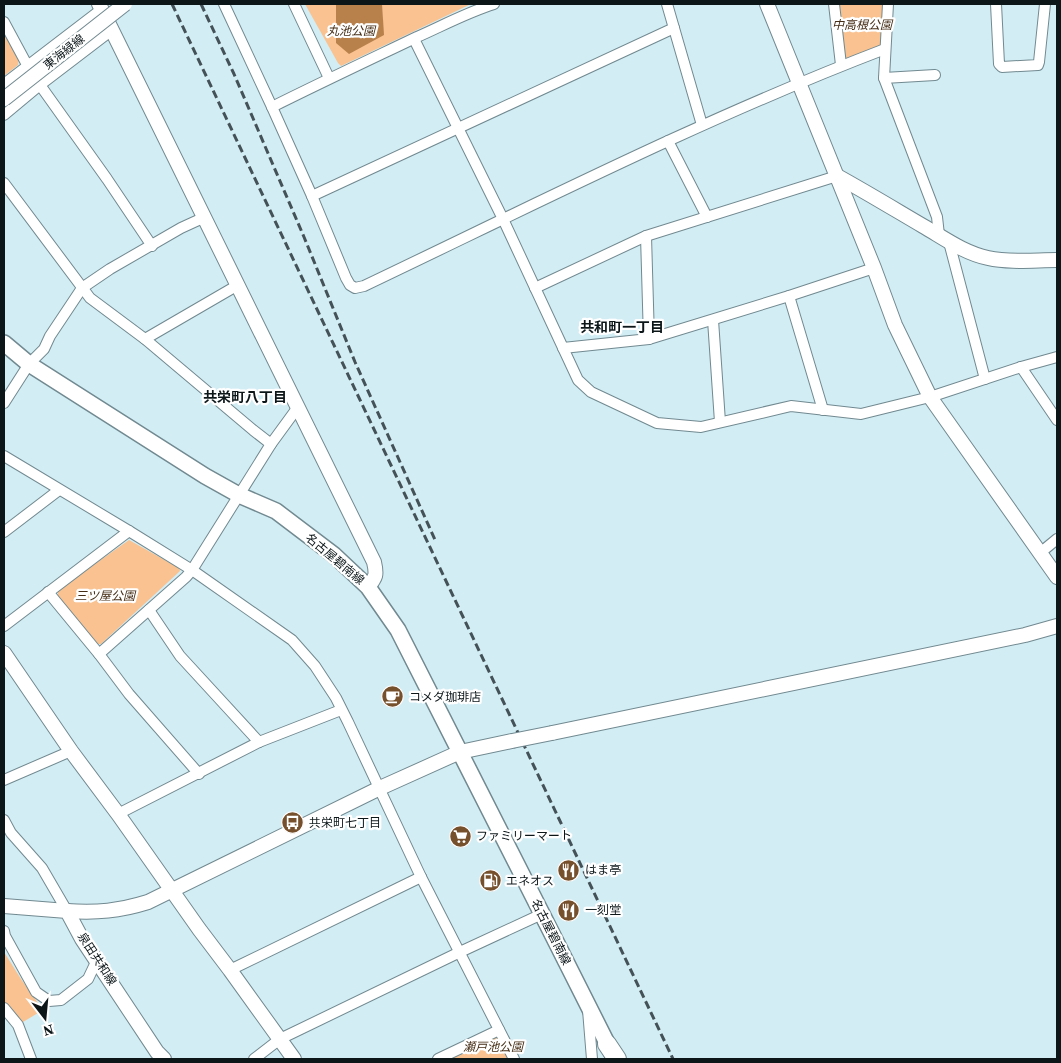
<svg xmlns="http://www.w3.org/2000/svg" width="1061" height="1063" font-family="'Source Serif 4','Noto Sans JP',serif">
<rect width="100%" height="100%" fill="#d3edf5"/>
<g fill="#f9c290">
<polygon points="305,4 471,4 341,66 338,63"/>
<polygon points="840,4 884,4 881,46 844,59"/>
<polygon points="4,34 19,59 18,65 4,76"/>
<polygon points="129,540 179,568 180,571 101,644 96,644 58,597 58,590"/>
<polygon points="4,952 21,979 43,1010 18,1025 4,1008"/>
<polygon points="499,1030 514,1059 438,1059"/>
</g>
<polygon fill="#b8804b" points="336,4 382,4 384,35 349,54 336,43"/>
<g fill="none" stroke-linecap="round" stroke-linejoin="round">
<defs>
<g id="street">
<path d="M 224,4 L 272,107 L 312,196 L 346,278 L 350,285 L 355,288 L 364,286 C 536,204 707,117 885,49"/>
<polyline points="294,4 329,78"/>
<polyline points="667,4 702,125"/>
<polyline points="834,4 841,65"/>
<polyline points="888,4 884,78 937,217 939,235"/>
<polyline points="996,4 999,64 1002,67 1038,65 1039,62 1045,4"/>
<polyline points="4,22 25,61 40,85 107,179 152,246"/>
<polyline points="414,39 503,219 578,380 591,392 657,423 701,427 791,406 861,414 930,397 1021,367 1057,357"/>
<polyline points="884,78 935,75"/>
<polyline points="4,84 102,9"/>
<path d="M 272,107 C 320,83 369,60 417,37 C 442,26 468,12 494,4"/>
<polyline points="4,115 40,85 112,30"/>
<polyline points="668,141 707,217"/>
<polyline points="4,183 90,298 145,339 253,430 271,444"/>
<polyline points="312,196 674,28"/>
<polyline points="646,236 649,339"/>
<polyline points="949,242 985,379"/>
<polyline points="535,288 646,236 837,176"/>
<polyline points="789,296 823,410"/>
<polyline points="713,320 720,422"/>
<polyline points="145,339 238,285"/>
<polyline points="563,348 649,339 789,296 874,268"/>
<polyline points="1021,367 1057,420"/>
<polyline points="4,403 29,364 44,349 50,336 82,288 110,269 181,228 205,217"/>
<polyline points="4,456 129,531 192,570 292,640 315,666 336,698 348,722 421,877 514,1059"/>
<polyline points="4,532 59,490"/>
<polyline points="1040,553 1057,539"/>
<polyline points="48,592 99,654 129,694 199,774"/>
<polyline points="149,610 180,656 259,742"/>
<polyline points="4,626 129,531"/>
<polyline points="99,654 186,577 192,570 271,444 298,407"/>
<polyline points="4,780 71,751"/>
<polyline points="118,814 259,742 341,710"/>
<polyline points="4,820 11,833 42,868 67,911"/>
<polyline points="4,931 5,936 36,992 49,1001 61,1000 88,979 97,960"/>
<polyline points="230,970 421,877"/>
<polyline points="4,1008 18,1025 31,1059"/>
<polyline points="588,1010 592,1059"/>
<polyline points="254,1059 280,1039 460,952 542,914"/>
<polyline points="438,1059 499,1030"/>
</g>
<g id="secondary">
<path d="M 99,4 L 374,562 C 377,575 376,577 368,587"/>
<polyline points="767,4 874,268 895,325 930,397 1057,577"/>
<path d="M 837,176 C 866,192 894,209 923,226 C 944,238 964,253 988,258 C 1010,263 1035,260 1057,260"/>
<polyline points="4,653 71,751 118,814 199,929 230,970 294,1059"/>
<polyline points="552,733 1025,635 1057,626"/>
<polyline points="4,906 67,911 82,939 157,1052 164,1059"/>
<path d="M 67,911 C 97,913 119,911 148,902 L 380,788 L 460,752 L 512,741"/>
</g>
<polyline id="primary" points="4,343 29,364 205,476 239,495 276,511 334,555 368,587 398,630 542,914 612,1053"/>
<polyline id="highway" points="607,1044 617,1059"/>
</defs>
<use href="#street" stroke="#718990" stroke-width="12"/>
<use href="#secondary" stroke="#718990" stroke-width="16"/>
<use href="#primary" stroke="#718990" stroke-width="18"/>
<use href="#highway" stroke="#718990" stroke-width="20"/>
<use href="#street" stroke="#fff" stroke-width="10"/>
<use href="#secondary" stroke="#fff" stroke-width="14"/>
<use href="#primary" stroke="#fff" stroke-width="15"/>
<use href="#highway" stroke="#fff" stroke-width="18"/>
<g stroke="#445257" stroke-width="3" stroke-dasharray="8 4" stroke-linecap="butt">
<polyline points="172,4 673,1059"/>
<polyline points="201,4 234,74 304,237 355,362 436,542"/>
</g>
<defs>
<g id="secondary-bridge">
<polyline points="4,99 125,4"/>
<polyline points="512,741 552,733"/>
</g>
</defs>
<use href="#secondary-bridge" stroke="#718990" stroke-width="16" stroke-linecap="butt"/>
<use href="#secondary-bridge" stroke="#fff" stroke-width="14"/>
</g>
<defs>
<symbol id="cafe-disc" viewBox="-11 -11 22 22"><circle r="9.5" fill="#76502c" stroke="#fff"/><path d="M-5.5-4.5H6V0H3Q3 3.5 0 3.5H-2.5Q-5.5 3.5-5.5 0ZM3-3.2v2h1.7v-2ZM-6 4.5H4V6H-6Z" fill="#fff"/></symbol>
<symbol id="bus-disc" viewBox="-11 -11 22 22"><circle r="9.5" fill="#76502c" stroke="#fff"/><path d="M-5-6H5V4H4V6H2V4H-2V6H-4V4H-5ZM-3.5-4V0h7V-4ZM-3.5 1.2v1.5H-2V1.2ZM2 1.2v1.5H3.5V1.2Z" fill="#fff"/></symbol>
<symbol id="supermarket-disc" viewBox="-11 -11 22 22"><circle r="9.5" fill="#76502c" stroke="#fff"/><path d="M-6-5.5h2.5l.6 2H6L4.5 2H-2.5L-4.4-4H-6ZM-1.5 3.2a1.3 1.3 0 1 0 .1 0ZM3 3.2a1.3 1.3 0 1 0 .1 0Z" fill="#fff"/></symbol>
<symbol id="restaurant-disc" viewBox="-11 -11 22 22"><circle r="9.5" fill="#76502c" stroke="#fff"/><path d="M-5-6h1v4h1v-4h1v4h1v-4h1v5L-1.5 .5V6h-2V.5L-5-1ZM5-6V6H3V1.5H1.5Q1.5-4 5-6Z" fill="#fff"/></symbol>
<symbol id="fuel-disc" viewBox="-11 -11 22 22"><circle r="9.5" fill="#76502c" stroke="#fff"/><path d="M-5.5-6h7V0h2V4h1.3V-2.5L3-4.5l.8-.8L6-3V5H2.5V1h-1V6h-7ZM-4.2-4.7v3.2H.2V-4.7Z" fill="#fff"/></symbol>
</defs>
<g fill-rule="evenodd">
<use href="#cafe-disc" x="380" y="684" width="25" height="25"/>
<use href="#bus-disc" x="280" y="810" width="25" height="25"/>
<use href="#supermarket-disc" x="448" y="824" width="25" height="25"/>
<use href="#restaurant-disc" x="556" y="858" width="25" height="25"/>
<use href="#fuel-disc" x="478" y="868" width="25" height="25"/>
<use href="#restaurant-disc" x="556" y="898" width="25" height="25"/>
</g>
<g text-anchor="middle" stroke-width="4.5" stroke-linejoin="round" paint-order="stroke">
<g font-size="12" font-style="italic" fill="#452d15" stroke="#fff">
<text x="862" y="29">中高根公園</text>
<text x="351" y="35">丸池公園</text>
<text x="105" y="600">三ツ屋公園</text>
<text x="493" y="1051">瀬戸池公園</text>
</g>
<g font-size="12" fill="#0c1619" stroke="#fff">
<text transform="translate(64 52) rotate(-38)" y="4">東海緑線</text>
<text transform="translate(335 559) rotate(40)" y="4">名古屋碧南線</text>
<text transform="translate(551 932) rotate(63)" y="4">名古屋碧南線</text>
<text transform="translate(97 959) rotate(57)" y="4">泉田共和線</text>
</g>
<g font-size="12" fill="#0c1619" stroke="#fff" text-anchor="start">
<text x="409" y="701">コメダ珈琲店</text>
<text x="309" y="827">共栄町七丁目</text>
<text x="476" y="840">ファミリーマート</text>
<text x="585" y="874">はま亭</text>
<text x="506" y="885">エネオス</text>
<text x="585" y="914">一刻堂</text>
</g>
<g font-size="14" font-weight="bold" fill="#0c1619" stroke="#fff">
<text x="622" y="332">共和町一丁目</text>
<text x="245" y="402">共栄町八丁目</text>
</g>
</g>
<rect width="1061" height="1063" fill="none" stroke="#0c1619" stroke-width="10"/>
<g transform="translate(45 1018) rotate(164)" stroke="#ffffff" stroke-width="4" paint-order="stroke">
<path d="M0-4L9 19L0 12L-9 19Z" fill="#0c1619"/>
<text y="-8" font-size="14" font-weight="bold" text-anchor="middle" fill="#0c1619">N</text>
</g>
</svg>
